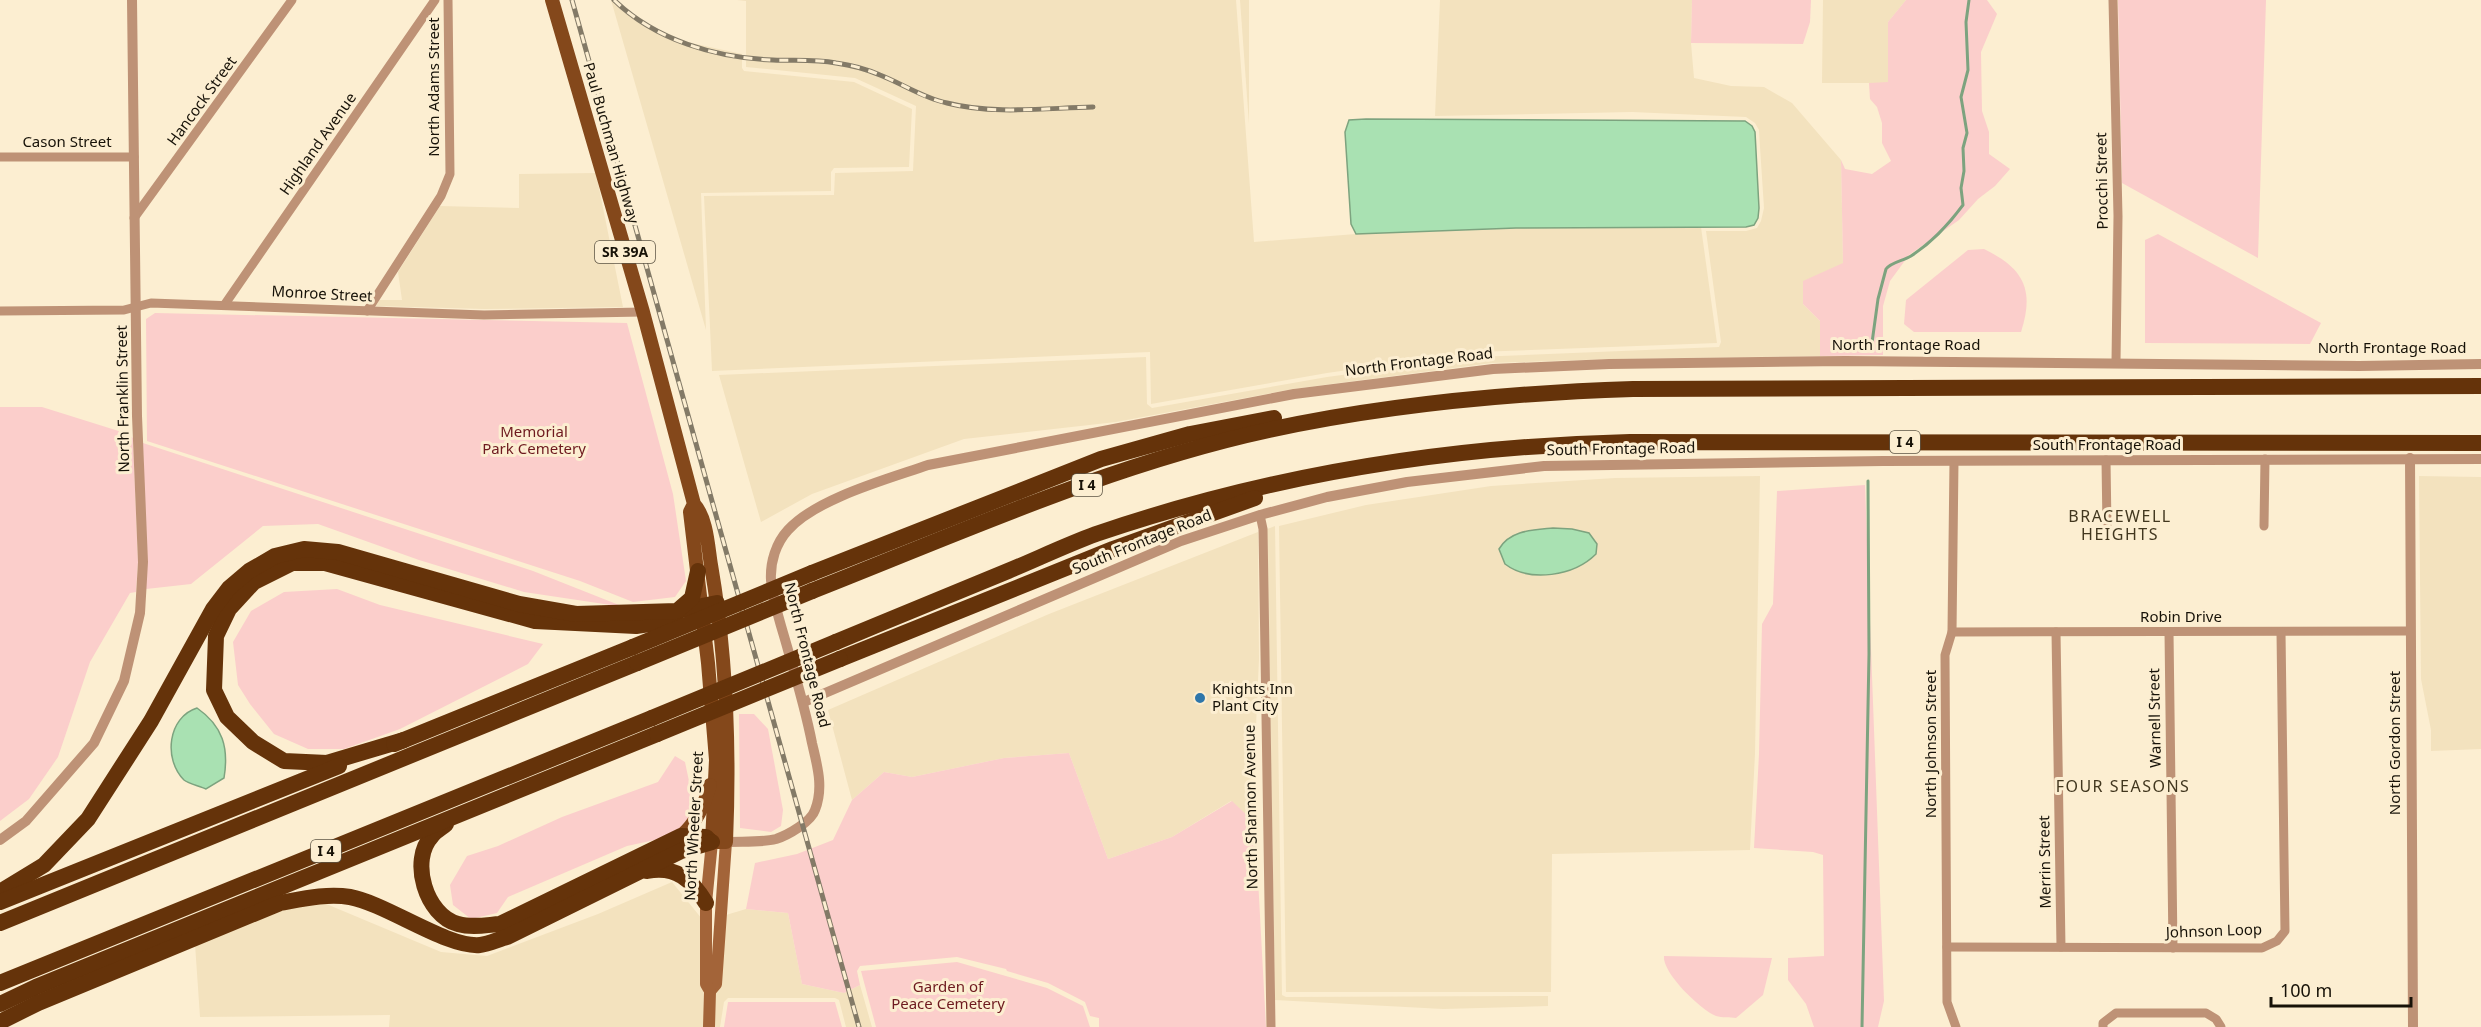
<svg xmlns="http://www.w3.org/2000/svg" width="2481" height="1027" font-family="'Noto Sans',sans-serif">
<rect width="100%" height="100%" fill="#fceed1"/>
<g fill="#f3e2be">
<polygon points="611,0 616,0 637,17 664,34 691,43 742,54 742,68 744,71 854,82 912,109 909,167 834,168 831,172 831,191 701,193 706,330"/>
<polygon points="737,0 1236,0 1254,242 1356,234 1516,228 1701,227 1717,343 1476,352 1327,373 1151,404 1150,352 712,371 704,196 834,195 835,173 913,171 916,106 855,78 746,67 746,1"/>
<polygon points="1240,0 1249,0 1249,124"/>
<polygon points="1440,0 1692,0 1691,43 1694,78 1731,86 1764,87 1792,103 1841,160 1843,264 1803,304 1820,321 1820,356 1609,359 1492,363 1293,389 1116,422 964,439 812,494 761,522 719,375 1146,357 1147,404 1152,408 1327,377 1476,357 1719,347 1721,342 1706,231 1746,231 1757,228 1761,221 1764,208 1760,147 1759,130 1755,123 1746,117 1632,112 1435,116"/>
<polygon points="1823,0 1906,0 1888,22 1888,83 1822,83"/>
<polygon points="596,173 623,307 484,309 376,306 379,300 402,300 398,272 440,206 519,208 519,174"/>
<polygon points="1760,476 1755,754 1750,850 1552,854 1551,992 1286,992 1279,526 1366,505 1491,486 1615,478"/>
<polygon points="2419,476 2481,477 2481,749 2431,751 2431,730 2421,679"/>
<polygon points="1275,526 1282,995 1286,997 1548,996 1548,1006 1443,1009 1275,1000 1267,529"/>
<polygon points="1258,532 1259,659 1254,771 1255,823 1231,801 1172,837 1108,859 1069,753 1004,758 912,777 884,772 852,800 828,710 1049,614"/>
<polygon points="672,882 702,919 704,1027 389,1027 390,1015 200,1017 195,944 281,908 324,903 441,952 487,956 598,914"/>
<polygon points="746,909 788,913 802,984 844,993 860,985 872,1027 846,1027 839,1000 835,998 728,998 724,1002 720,1027 714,1027 714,994 726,915"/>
</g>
<g fill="#fbcecb">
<polygon points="1692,0 1811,0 1810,22 1803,44 1691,43"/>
<polygon points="1906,0 1987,0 1997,14 1981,52 1982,111 1989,132 1989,154 2010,169 1995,186 1978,199 1959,220 1909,255 1890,281 1883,306 1883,355 1820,356 1820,321 1803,304 1803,281 1843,263 1841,160 1845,169 1872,174 1891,161 1882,143 1882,123 1877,107 1870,99 1869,83 1888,82 1888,22"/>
<polygon points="2118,0 2266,0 2258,258 2122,183"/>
<polygon points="2158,234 2321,323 2310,344 2145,343 2145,240"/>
<path d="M 1984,249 C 2023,268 2035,289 2021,332 L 1914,332 L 1904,324 L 1906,300 L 1968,250 Z"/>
<polygon points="155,313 627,323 673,494 686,581 675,597 633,602 580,581 147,441 146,319"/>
<polygon points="0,407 42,407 125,433 133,438 138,562 136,592 130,593 90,662 58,757 29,799 0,821"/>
<polygon points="143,443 533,571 624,607 524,592 419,560 318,524 263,526 191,584 146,589"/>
<polygon points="1865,485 1884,1001 1878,1027 1814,1027 1806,1004 1788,980 1788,958 1824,956 1823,855 1813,852 1754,848 1759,754 1762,624 1773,604 1777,491"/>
<polygon points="337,589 380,605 543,644 528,664 400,729 344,749 308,749 274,734 250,704 238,685 233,642 251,611 284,592"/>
<polygon points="739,714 754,714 768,729 783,810 781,826 771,832 740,828"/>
<polygon points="1069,753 1108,859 1172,837 1232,801 1255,823 1266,1027 1099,1027 1099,1018 1090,1016 1085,1002 1048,983 1007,971 1006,969 957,957 860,966 857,971 860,985 844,993 802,984 788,913 746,909 755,863 797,854 833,840 852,800 884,772 912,777 1004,758"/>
<polygon points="675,756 685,762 690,786 689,817 677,832 655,840 627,846 508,897 497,913 471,919 453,905 450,885 467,856 498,846 562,817 658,782"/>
<path d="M 1664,956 L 1771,958 L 1772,958 L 1763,995 L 1736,1018 C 1730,1017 1722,1018 1716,1016 C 1701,1010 1662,973 1664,956 Z"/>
<polygon points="957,962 1047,988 1083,1006 1090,1027 876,1027 861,971"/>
<polygon points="728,1002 835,1002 842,1027 724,1027"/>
</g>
<g fill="#a9e1b2" stroke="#7da37f" stroke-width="1.5">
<polygon points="1366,119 1745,121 1752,126 1755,132 1759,208 1758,218 1754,225 1746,227 1516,228 1356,234 1351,224 1345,132 1349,120"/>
<path d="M 1553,528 L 1572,529 L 1589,533 L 1597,544 L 1596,554 C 1574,576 1530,583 1505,564 L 1499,549 C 1510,530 1533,530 1553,528 Z"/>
<path d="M 197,708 C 223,726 229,748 224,778 L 206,789 C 200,786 189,784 184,780 C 163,759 168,717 197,708 Z"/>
</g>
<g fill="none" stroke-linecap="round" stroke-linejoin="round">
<g stroke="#7da37f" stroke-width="3">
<path d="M 1871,350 L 1878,299 L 1886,269 C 1891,262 1903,261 1911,256 C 1931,243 1949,224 1963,205 L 1961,188 L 1964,171 L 1963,148 L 1967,133 L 1961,97 L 1968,70 L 1966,22 L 1969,0"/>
<polyline points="1862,1027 1869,654 1868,481"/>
</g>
<g stroke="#be9276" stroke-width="9">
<polyline points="2113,0 2118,216 2116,362"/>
<polyline points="0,157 134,157"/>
<polyline points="134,218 292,0"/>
<polyline points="225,304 435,0"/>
<polyline points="0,311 124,310 151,303 484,315 643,312"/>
<polyline points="367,311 441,196 450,174 448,0"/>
<polyline points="2106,460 2107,528"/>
<polyline points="1954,461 1952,632 1945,655 1947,1002 1956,1027"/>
<polyline points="1260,515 1263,529 1271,1027"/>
<polyline points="2264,526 2265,459"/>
<polyline points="1952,632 2409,631"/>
<polyline points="2056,632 2061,947"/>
<polyline points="2169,632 2173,948"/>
<polyline points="1947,947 2262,948 2277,941 2285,931 2281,632"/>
<polyline points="2103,1027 2103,1023 2116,1013 2206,1013 2216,1019 2221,1027"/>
</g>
<g stroke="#be9276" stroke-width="10">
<polyline points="2410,458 2413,1027"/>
<polyline points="804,702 1181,541 1260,515 1327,497 1407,482 1544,466 1883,461 2481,459"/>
<polyline points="0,840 26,821 94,743 124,681 140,613 143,562 137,416 132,0"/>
<path d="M 726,842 C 741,841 761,843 776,839 C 788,835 811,822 815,810 C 824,787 817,765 812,743 C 806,712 797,681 788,650 C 782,628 773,603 771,580 C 770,562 776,543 788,530 C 817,498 888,479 928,465 L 1294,394 L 1493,369 L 1609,364 L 1845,361 L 2359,366 L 2481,364"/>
</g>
<g stroke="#a36439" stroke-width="12">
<polyline points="710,991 716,984 726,842"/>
<polyline points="709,1027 710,991 706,984 706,903 712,842"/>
</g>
<g stroke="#84481b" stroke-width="14">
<path d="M 552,0 L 643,312 L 694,504 C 707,518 708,547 711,565 C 727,658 730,748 726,842 L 712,842 L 716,760 L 708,663 L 690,512 L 694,504"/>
<path d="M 681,836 C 696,823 705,804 710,785"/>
</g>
<g stroke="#65330a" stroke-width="16">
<polyline points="812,573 1101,459 1190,434 1274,418"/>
<path d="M 812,591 C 962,532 1112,464 1269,430 C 1389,404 1510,393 1633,389 L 2481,386"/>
<polyline points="677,611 717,603"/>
<path d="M 836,642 C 893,618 950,595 1008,571 C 1037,559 1066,545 1096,534 C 1269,475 1447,446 1630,442 L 2481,443"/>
<polyline points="840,659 1113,549 1255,498"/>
<polyline points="404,740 327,763 284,761 253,742 227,717 214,690 216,636 229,609 254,582 292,563 325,563 535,621 636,626 676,620"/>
<polyline points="394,744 633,647"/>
<path d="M 446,824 C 442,828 435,831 432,836 C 409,860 426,916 458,924 C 472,928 486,925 500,924 L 681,836 L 706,837 L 709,840"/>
<path d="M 647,871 C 676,865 692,880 706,903"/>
<polyline points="0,892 44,865 88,819 151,721 213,609 229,588 249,571 275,556 304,549 338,552 519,604 576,614 677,611 692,598 698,571"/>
<polyline points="0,902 339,766"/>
<polyline points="0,923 637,663"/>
<polyline points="0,983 652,718"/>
<polyline points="0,1004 36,987 657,734"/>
<path d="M 0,1022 L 38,1003 L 280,903 C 302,899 327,893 350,897 C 387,904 447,948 480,945 C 489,944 499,939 507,937 L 681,851 L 712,842"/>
</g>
<defs>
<g id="rail">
<polyline points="572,0 859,1027"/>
<path d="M 614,0 C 655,40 716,58 773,60 C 794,61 815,59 836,63 C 851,65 866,69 880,75 C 903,84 923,98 947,103 C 994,115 1046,108 1093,107"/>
</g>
</defs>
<use href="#rail" stroke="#837a67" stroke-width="5"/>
<use href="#rail" stroke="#fceed1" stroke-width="3" stroke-dasharray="9" stroke-linecap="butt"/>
<g stroke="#65330a" stroke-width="16">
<polyline points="633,647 812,573"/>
<polyline points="637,663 812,591"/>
<polyline points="652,718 836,642"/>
<polyline points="657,734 840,659"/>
</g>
</g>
<circle fill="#2e76aa" stroke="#fceed1" stroke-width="2" cx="1200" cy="698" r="6"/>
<g text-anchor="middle" stroke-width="6" stroke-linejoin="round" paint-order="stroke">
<g fill="#fceed1" stroke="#5c5444" stroke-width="1.5">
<rect x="595" y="241" width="60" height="22" rx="4.5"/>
<rect x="1890" y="431" width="30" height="22" rx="4.5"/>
<rect x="1072" y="474" width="30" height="22" rx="4.5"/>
<rect x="311" y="840" width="30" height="22" rx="4.5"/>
</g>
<g font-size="14" font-weight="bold" fill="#171208">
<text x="625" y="257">SR 39A</text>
<text x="1905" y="447">I 4</text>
<text x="1087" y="490">I 4</text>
<text x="326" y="856">I 4</text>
</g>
<g font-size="15" fill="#171208" stroke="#fceed1">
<text transform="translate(434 87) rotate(-90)" y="5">North Adams Street</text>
<text transform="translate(202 101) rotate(-54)" y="5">Hancock Street</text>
<text x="67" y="147">Cason Street</text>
<text transform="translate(611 143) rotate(74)" y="5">Paul Buchman Highway</text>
<text transform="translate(318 144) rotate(-55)" y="5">Highland Avenue</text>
<text transform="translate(2102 181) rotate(-91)" y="5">Procchi Street</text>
<text transform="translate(322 294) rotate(3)" y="5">Monroe Street</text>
<text x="1906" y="350">North Frontage Road</text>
<text x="2392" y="353">North Frontage Road</text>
<text transform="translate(1419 362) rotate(-7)" y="5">North Frontage Road</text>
<text transform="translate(123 399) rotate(-91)" y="5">North Franklin Street</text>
<text x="2107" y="450">South Frontage Road</text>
<text transform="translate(1621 449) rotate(-1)" y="5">South Frontage Road</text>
<text transform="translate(1142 542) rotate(-22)" y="5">South Frontage Road</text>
<text x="2181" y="622">Robin Drive</text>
<text transform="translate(807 655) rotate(76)" y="5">North Frontage Road</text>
<text transform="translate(2155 718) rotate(-91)" y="5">Warnell Street</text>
<text transform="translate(2395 743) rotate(-90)" y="5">North Gordon Street</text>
<text transform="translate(1931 744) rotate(-90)" y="5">North Johnson Street</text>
<text transform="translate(1251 807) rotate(-91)" y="5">North Shannon Avenue</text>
<text transform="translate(694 826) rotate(-87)" y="5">North Wheeler Street</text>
<text transform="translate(2045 862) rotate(-91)" y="5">Merrin Street</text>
<text transform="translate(2214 931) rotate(-2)" y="5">Johnson Loop</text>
</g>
<g font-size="15" fill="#6e1a1f" stroke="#fceed1">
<text x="534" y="437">Memorial<tspan x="534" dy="17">Park Cemetery</tspan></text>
<text x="948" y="992">Garden of<tspan x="948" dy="17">Peace Cemetery</tspan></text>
</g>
<g font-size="15" fill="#171208" stroke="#fceed1" text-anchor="start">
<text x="1212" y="694">Knights Inn<tspan x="1212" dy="17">Plant City</tspan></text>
</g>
<g font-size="16" letter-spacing="1.5" fill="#42371f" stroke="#fceed1">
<text x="2120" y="522">BRACEWELL<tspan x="2120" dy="18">HEIGHTS</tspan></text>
<text x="2123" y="792">FOUR SEASONS</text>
</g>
</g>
<path d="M2271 997v9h140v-9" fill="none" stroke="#171208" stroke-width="3"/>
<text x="2280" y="997" font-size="18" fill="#171208" stroke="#fceed1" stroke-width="4.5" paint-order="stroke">100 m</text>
</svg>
